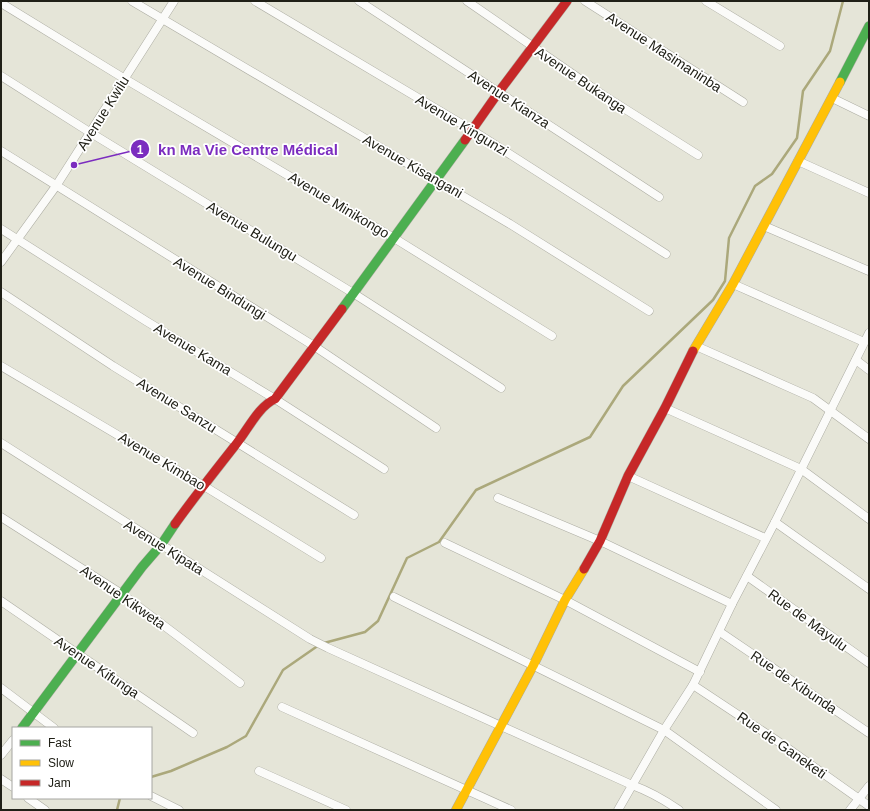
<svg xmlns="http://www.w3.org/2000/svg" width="870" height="811" font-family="Arial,sans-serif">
<rect width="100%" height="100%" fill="#e5e5d8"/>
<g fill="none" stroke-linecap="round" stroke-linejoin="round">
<g stroke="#aba87b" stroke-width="2.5">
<polyline points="324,643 365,632 378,621 407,558 439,542 476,490 590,437 623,386 713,300 725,281 729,238 755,186 772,174 797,138 803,91 830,51 843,1"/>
<polyline points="151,777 171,771 227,747 246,736 283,670 319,645"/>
<polyline points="117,810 120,798"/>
</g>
<defs>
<g id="street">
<polyline points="132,1 510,224 649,311"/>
<polyline points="255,1 472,130 666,254"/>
<polyline points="359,1 659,197"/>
<polyline points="467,1 603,95 698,155"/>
<polyline points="585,1 743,102"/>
<polyline points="706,1 780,46"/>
<polyline points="1,3 125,79 394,238 552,336"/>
<polyline points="1,76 91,133 353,293 501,388"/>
<polyline points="832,98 869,116"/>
<polyline points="1,151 314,346 436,428"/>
<polyline points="798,161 869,193"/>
<polyline points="764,226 869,271"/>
<polyline points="1,229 146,321 275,399 384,469"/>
<polyline points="1,262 56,186 174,1"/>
<polyline points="733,284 864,342"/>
<polyline points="1,292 113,366 354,515"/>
<polyline points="696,346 813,398 869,439"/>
<polyline points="856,360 869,370"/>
<polyline points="1,366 204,486 321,558"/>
<polyline points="665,408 801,469 869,519"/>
<path d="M 1,443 L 310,639 L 328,648 L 632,785 C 651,792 663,799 679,810"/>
<polyline points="628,476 765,538"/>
<polyline points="498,498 600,541 732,604"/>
<polyline points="1,517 122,594 240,683"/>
<polyline points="775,522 869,589"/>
<polyline points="445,543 565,600 700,672"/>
<polyline points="747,576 869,663"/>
<polyline points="394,597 664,730 776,810"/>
<polyline points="1,601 193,733"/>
<polyline points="720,632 869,733"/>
<polyline points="693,685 776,740 869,806"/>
<polyline points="1,688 54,728"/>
<polyline points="282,707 511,810"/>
<polyline points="1,755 13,740"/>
<polyline points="259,771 346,810"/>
<polyline points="1,779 13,787"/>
<polyline points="151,796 179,810"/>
<polyline points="28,798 45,810"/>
<polyline points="618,810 664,730 693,685 732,604 775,522 869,333"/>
<polyline points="850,810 869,786"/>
</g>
<g id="fast">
<polyline points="840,82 869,26"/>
<polyline points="342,309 465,140"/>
<polyline points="22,728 142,567 161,545 175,524"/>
</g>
<g id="slow">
<polyline points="693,351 733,284 840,82"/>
<polyline points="456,810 533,666 565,600 584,569"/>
</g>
<g id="jam">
<polyline points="465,140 498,93 567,1"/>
<path d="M 175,524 C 195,496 216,470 237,443 C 248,429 259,406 275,399 L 342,309"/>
<polyline points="584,569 600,541 628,476 665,408 693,351"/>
</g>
</defs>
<use href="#street" stroke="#acaca2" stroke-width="9"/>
<use href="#fast" stroke="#acaca2" stroke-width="10"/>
<use href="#slow" stroke="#acaca2" stroke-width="10"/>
<use href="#jam" stroke="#acaca2" stroke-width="10"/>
<use href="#street" stroke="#fbfbf9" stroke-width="8"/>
<use href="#fast" stroke="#4caf50" stroke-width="9"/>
<use href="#slow" stroke="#ffc107" stroke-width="9"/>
<use href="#jam" stroke="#c62828" stroke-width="9"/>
</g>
<g text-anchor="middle" stroke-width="3.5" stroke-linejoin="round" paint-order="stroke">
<g font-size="14" fill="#202017" stroke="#fff">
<text transform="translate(664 52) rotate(33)" y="5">Avenue Masimaninba</text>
<text transform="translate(581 80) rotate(34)" y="5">Avenue Bukanga</text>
<text transform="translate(509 99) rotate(33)" y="5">Avenue Kianza</text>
<text transform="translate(103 113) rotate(-58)" y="5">Avenue Kwilu</text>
<text transform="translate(462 125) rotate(31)" y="5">Avenue Kingunzi</text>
<text transform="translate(413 166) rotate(30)" y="5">Avenue Kisangani</text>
<text transform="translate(339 205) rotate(31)" y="5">Avenue Minikongo</text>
<text transform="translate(252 231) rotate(31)" y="5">Avenue Bulungu</text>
<text transform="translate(220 288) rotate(32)" y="5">Avenue Bindungi</text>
<text transform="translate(193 349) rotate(31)" y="5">Avenue Kama</text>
<text transform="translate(177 405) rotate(32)" y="5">Avenue Sanzu</text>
<text transform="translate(162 461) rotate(31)" y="5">Avenue Kimbao</text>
<text transform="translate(164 547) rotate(32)" y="5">Avenue Kipata</text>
<text transform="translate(123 597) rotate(35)" y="5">Avenue Kikweta</text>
<text transform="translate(808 620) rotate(36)" y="5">Rue de Mayulu</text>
<text transform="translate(97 667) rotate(34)" y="5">Avenue Kifunga</text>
<text transform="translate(794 682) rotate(34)" y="5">Rue de Kibunda</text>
<text transform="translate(782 745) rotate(35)" y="5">Rue de Ganeketi</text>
</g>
</g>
<path fill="none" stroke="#7b2cbf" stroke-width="1.5" d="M74 165L140 149"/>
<g fill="#7b2cbf" stroke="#fff" stroke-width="1.5">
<circle cx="74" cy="165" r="4"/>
<circle cx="140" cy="149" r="10"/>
</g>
<g font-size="12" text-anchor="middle" font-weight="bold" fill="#fff">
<text x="140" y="154">1</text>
</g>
<g font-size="15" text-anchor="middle" font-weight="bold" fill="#7b2cbf" stroke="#fff" stroke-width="3.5" stroke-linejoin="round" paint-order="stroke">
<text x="248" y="155">kn Ma Vie Centre Médical</text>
</g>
<rect width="870" height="811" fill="none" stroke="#202017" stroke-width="4"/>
<rect x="12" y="727" width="140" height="72" fill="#ffffff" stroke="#a6a6a2"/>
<rect x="20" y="740" width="20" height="6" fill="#4caf50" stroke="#a6a6a2"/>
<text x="48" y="747" font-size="12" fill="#202017">Fast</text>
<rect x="20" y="760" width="20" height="6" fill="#ffc107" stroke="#a6a6a2"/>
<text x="48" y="767" font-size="12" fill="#202017">Slow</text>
<rect x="20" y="780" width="20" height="6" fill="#c62828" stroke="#a6a6a2"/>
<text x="48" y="787" font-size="12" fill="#202017">Jam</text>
</svg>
